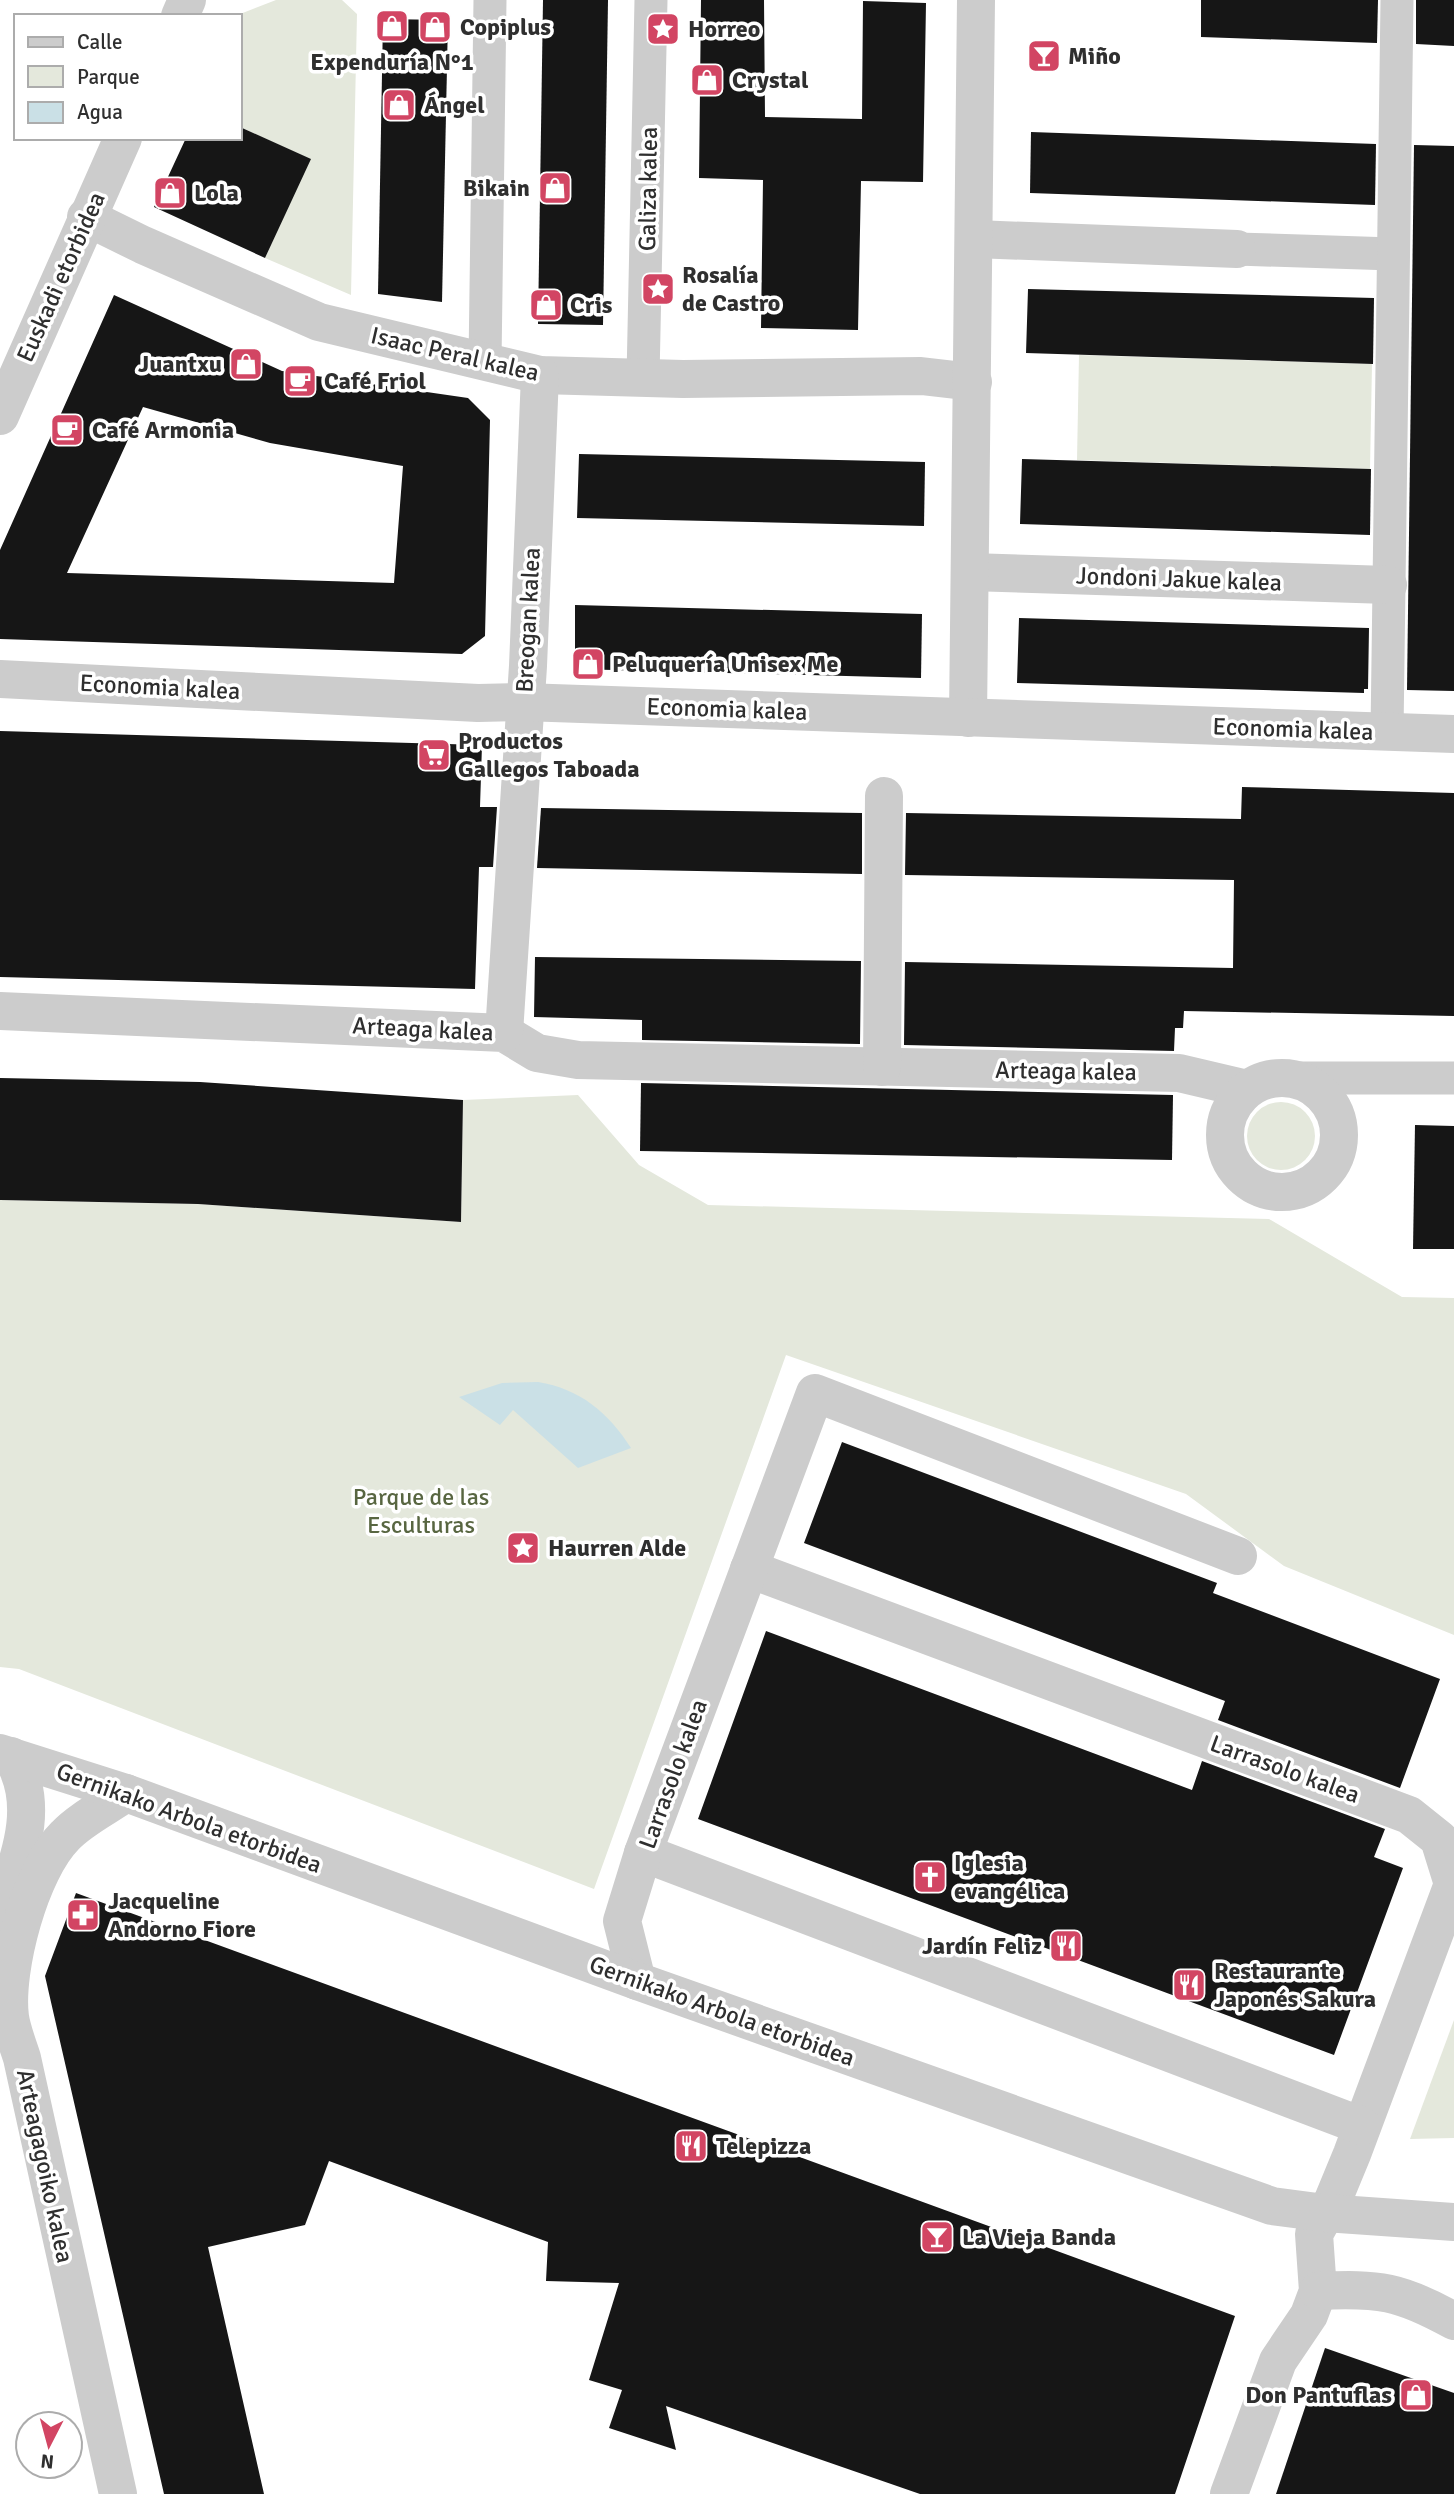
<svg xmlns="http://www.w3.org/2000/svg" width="1454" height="2494" font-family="Signika,sans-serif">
<rect width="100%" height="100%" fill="#fff"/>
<g fill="#e4e8dc">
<polygon points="276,0 342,0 357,14 351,295 265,258 310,159 240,127 240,16 235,16"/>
<polygon points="1079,355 1372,364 1370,469 1077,460"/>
<polygon points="578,1095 639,1165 708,1205 1269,1219 1402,1297 1454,1298 1454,1635 1284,1566 1186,1494 786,1355 594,1889 19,1669 0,1667 0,1200 198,1204 461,1222 463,1100"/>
<circle cx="1281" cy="1136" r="34"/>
<polygon points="1454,2020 1454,2138 1410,2139"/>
</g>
<path fill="#cae0e6" d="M 538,1382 C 580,1389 608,1412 631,1448 L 578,1468 L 513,1410 L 500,1425 L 459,1397 L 502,1383 Z"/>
<g fill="#161616" fill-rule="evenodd">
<polygon points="543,0 608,0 603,325 538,324"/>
<polygon points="701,0 764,0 765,117 862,119 863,1 926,3 923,182 861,181 858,330 761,328 763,180 699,178"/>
<polygon points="1201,0 1378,0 1377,43 1201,37"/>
<polygon points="1416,0 1454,0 1454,46 1416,44"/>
<polygon points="383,19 448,20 442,302 378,294"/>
<polygon points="240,127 311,159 265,258 154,207 186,138 240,138"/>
<polygon points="1031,132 1376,144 1375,205 1030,193"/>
<polygon points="1414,145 1454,146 1454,691 1407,690"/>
<polygon points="1028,289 1374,298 1373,364 1026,353"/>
<path d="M 114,295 L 282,371 L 468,398 L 490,420 L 485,636 L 462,654 L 0,639 L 0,550 ZM 143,407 L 270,443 L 403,466 L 394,583 L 67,573 Z"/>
<polygon points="579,454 925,462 924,526 577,518"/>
<polygon points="1022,459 1371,469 1370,535 1020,524"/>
<polygon points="575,605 922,614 921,678 575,669"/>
<polygon points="1019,618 1369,628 1368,689 1364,689 1364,693 1017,683"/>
<polygon points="0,731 482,745 480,807 497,807 493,867 479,867 475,989 0,977"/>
<polygon points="1242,787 1454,793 1454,1016 1184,1011 1183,1028 1175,1028 1174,1051 904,1045 905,962 1233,968 1234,880 905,875 906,813 1241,819"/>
<polygon points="541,808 862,813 862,874 537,868"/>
<polygon points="535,957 861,961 860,1044 642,1040 642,1020 534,1017"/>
<polygon points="0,1078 200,1082 463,1100 461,1222 198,1204 0,1200"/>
<polygon points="641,1083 1173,1095 1172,1160 640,1151"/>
<polygon points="1415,1125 1454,1126 1454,1249 1413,1249"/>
<polygon points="842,1442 1217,1583 1213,1593 1440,1679 1400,1788 1218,1720 1225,1701 804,1543"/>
<polygon points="766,1631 1192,1790 1202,1761 1385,1829 1374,1857 1403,1868 1334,2055 698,1819"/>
<polygon points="76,1893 1235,2316 1175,2494 920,2494 666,2406 676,2450 609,2428 622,2390 589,2380 619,2283 546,2281 548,2242 329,2161 305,2225 208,2247 264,2494 164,2494 45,1976"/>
<polygon points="1325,2348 1454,2393 1454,2494 1276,2494"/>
</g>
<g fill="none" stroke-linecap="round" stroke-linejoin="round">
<g stroke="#ccc" stroke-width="33">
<polyline points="1237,249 1393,254"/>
<polyline points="485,362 490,0"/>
<polyline points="643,378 651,0"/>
<polyline points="1387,732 1397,0"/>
<polyline points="1285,1078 1454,1078"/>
</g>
<g stroke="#ccc" stroke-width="38">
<polyline points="86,217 143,245 319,322 540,375 683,379 921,376 973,382"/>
<polyline points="975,239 1237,249"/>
<polyline points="970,572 1388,585"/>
<polyline points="968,718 976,0"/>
<polyline points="0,1011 504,1033 537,1053 578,1060 1179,1073 1247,1089"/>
<polyline points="504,1033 528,666 540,375"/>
<polyline points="882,1067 884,796"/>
<circle cx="1282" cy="1135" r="57"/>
<polyline points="749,1569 1409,1815 1439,1839 1453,1884 1352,2154 1333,2200 1314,2234 1318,2291 1309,2315 1278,2361 1229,2494"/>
<polyline points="643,1853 1362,2126"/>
<path d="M 0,1914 C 17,1862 43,1807 11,1756"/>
<polyline points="637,1981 622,1921 643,1853 815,1393 1238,1556"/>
<path d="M 1318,2291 C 1379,2288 1400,2291 1454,2321"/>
<path d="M 118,2494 L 22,2058 C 18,2045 12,2031 10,2017 C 4,1969 30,1871 65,1836 C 81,1819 106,1807 126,1793"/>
</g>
<g stroke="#ccc" stroke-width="38">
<polyline points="180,16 187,0"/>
<polyline points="0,416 123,138"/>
<polyline points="0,679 478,703 523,702 1454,734"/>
<polyline points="0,1753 126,1793 637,1981 1272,2206 1325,2213 1454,2222"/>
</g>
</g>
<defs>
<symbol id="shop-square" viewBox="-11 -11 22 22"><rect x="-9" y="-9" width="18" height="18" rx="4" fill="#d24563" stroke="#fff"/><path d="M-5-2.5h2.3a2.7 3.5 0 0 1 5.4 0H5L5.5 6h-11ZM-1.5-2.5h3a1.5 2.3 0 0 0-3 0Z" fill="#fff"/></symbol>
<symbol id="sight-square" viewBox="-11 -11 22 22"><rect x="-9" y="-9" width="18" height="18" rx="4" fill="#d24563" stroke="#fff"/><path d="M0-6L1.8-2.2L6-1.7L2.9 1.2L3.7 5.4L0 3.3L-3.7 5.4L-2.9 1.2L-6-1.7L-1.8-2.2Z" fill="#fff"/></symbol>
<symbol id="bar-square" viewBox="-11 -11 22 22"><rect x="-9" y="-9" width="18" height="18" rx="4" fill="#d24563" stroke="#fff"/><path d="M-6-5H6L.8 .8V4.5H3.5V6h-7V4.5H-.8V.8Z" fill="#fff"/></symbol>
<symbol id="cafe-square" viewBox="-11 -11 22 22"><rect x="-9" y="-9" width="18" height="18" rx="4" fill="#d24563" stroke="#fff"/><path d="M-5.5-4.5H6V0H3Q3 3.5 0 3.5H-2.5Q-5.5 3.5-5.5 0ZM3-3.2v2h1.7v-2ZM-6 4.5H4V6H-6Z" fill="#fff"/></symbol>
<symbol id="supermarket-square" viewBox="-11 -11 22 22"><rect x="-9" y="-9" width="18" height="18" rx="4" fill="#d24563" stroke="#fff"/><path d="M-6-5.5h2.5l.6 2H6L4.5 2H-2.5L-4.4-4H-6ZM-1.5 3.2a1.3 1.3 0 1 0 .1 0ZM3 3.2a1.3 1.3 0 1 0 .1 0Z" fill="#fff"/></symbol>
<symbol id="church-square" viewBox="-11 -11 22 22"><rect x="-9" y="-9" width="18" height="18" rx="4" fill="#d24563" stroke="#fff"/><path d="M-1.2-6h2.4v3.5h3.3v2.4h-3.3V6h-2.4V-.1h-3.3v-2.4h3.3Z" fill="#fff"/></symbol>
<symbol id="pharmacy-square" viewBox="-11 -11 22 22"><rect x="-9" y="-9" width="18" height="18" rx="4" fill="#d24563" stroke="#fff"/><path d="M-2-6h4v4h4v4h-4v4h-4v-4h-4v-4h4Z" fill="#fff"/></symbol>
<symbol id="restaurant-square" viewBox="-11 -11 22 22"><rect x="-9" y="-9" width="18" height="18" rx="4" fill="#d24563" stroke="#fff"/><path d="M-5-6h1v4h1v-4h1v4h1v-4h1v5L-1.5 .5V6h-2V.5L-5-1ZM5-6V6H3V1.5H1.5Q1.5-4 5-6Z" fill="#fff"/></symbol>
</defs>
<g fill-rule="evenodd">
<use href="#shop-square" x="373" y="7" width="38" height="38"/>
<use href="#shop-square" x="416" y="8" width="38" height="38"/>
<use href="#sight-square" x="644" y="10" width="38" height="38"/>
<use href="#bar-square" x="1025" y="37" width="38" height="38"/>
<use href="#shop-square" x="688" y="61" width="38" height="38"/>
<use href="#shop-square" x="380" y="86" width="38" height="38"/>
<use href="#shop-square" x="536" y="169" width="38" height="38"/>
<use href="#shop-square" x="151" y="174" width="38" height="38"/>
<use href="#sight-square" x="639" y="270" width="38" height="38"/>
<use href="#shop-square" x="527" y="286" width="38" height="38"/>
<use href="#shop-square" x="227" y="345" width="38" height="38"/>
<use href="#cafe-square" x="281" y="362" width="38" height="38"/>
<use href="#cafe-square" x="48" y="411" width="38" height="38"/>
<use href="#shop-square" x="569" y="645" width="38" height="38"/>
<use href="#supermarket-square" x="415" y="736" width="38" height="38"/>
<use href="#sight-square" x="504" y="1529" width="38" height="38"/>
<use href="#church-square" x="911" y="1858" width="38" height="38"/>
<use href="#pharmacy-square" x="64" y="1896" width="38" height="38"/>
<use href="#restaurant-square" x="1047" y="1927" width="38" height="38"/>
<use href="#restaurant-square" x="1170" y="1966" width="38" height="38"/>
<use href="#restaurant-square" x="672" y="2127" width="38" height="38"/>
<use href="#bar-square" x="918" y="2218" width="38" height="38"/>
<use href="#shop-square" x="1397" y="2376" width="38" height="38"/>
</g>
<g text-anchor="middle" stroke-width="7" stroke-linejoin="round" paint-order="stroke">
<g font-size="24" font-weight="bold" fill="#2f2f2f" stroke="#fff" text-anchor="start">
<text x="460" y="35">Copiplus</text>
<text x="688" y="37">Horreo</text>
<text x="1068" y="64">Miño</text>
<text x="392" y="70" text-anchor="middle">Expenduría N°1</text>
<text x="732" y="88">Crystal</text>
<text x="424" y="113">Ángel</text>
<text x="530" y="196" text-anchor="end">Bikain</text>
<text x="194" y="201">Lola</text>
<text x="682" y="283">Rosalía<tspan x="682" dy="28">de Castro</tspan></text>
<text x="570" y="313">Cris</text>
<text x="222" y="372" text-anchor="end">Juantxu</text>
<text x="324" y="389">Café Friol</text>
<text x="92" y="438">Café Armonia</text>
<text x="612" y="672">Peluquería Unisex Me</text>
<text x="458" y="749">Productos<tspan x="458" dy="28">Gallegos Taboada</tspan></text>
<text x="548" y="1556">Haurren Alde</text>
<text x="954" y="1871">Iglesia<tspan x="954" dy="28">evangélica</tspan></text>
<text x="108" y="1909">Jacqueline<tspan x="108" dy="28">Andorno Fiore</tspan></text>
<text x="1042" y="1954" text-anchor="end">Jardín Feliz</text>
<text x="1214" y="1979">Restaurante<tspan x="1214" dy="28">Japonés Sakura</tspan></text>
<text x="716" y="2154">Telepizza</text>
<text x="962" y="2245">La Vieja Banda</text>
<text x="1392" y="2403" text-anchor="end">Don Pantuflas</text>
</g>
<g font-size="24" fill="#2f2f2f" stroke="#fff">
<text transform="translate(648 189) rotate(-89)" y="8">Galiza kalea</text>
<text transform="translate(61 277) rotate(-66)" y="8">Euskadi etorbidea</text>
<text transform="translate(455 354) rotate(13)" y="8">Isaac Peral kalea</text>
<text transform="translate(1179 579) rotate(2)" y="8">Jondoni Jakue kalea</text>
<text transform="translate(528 620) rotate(-87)" y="8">Breogan kalea</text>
<text transform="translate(160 687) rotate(3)" y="8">Economia kalea</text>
<text transform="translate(727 709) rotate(2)" y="8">Economia kalea</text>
<text transform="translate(1293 729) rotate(2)" y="8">Economia kalea</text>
<text transform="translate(423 1029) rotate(3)" y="8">Arteaga kalea</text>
<text transform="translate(1066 1071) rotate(1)" y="8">Arteaga kalea</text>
<text transform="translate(1285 1769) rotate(20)" y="8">Larrasolo kalea</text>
<text transform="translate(673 1774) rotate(-70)" y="8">Larrasolo kalea</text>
<text transform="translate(189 1818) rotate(20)" y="8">Gernikako Arbola etorbidea</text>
<text transform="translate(722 2011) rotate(20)" y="8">Gernikako Arbola etorbidea</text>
<text transform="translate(45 2166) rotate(78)" y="8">Arteagagoiko kalea</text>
</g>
<g font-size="24" fill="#586641" stroke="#fff">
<text x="421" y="1505">Parque de las<tspan x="421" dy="28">Esculturas</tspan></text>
</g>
</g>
<rect x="14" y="14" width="228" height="126" fill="#ffffff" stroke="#acacac" stroke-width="2"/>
<rect x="28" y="37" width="35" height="10" fill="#cccccc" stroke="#acacac" stroke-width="2"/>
<text x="77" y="49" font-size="21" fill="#2f2f2f">Calle</text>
<rect x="28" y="66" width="35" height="21" fill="#e4e8dc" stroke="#acacac" stroke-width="2"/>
<text x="77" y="84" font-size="21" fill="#2f2f2f">Parque</text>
<rect x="28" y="102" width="35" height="21" fill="#cae0e6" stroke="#acacac" stroke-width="2"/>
<text x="77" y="119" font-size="21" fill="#2f2f2f">Agua</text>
<g transform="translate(49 2445) rotate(186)"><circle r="33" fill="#ffffff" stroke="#acacac" stroke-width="2"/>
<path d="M0-5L12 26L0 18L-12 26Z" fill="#d24563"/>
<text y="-10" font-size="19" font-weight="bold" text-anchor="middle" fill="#2f2f2f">N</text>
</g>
</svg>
